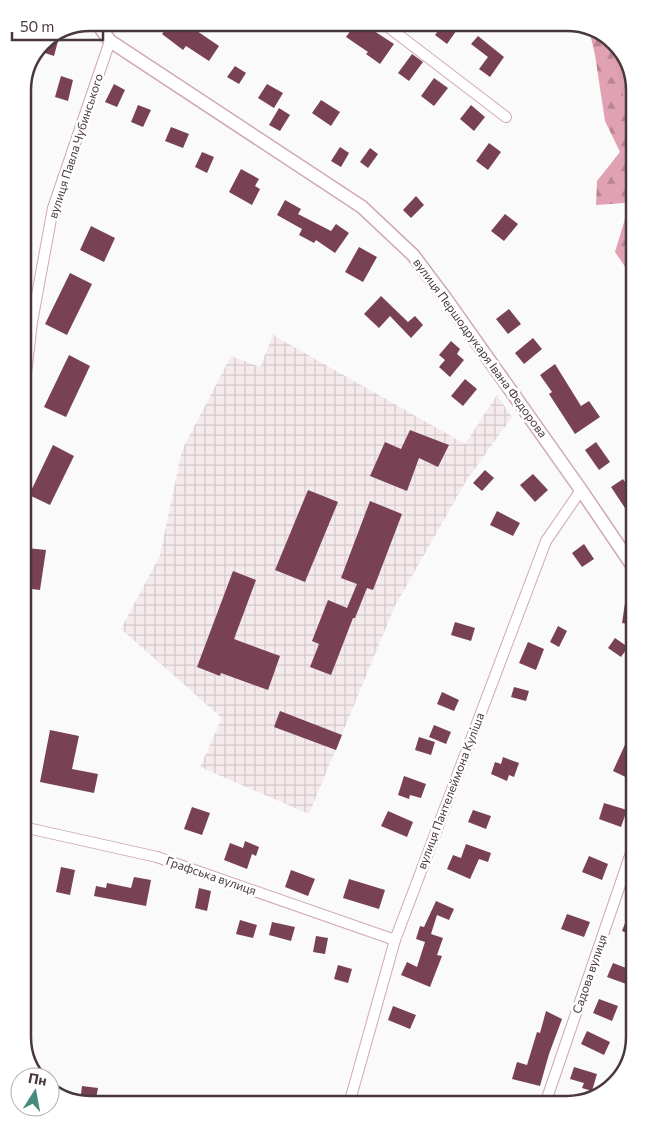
<svg xmlns="http://www.w3.org/2000/svg" width="657" height="1127" font-family="Commissioner,sans-serif">
<defs>
<pattern id="industrial-grid" width="8" height="8" patternUnits="userSpaceOnUse" patternTransform="scale(1.25)"><rect width="8" height="8" fill="#f5ebed"/><path d="M0 4h8M4 0v8" fill="none" stroke="#d4cacc"/></pattern>
<pattern id="forest-firs" width="22" height="20" patternUnits="userSpaceOnUse" patternTransform="scale(1.25)"><rect width="22" height="20" fill="#e0a1b3"/><path d="M5 1l3.5 6h-7zM16 11l3.5 6h-7z" fill="#b88493"/></pattern>
</defs>
<rect width="100%" height="100%" fill="#fafafa"/>
<polygon fill="url(#industrial-grid)" points="273,335 465,444 497,395 512,417 466,481 395,606 309,814 200,767 222,718 121,629 160,555 182,450 231,356 260,367"/>
<polygon fill="url(#forest-firs)" points="589,29 604,34 628,61 634,91 634,266 626,268 615,252 625,219 625,203 596,205 597,181 620,152 605,121 595,55"/>
<g fill="none" stroke-linecap="round" stroke-linejoin="round">
<polyline stroke="#dc9daf" stroke-width="22" points="624,57 634,94"/>
</g>
<g fill="#794254">
<polygon points="170,23 199,23 194,29 219,46 209,61 186,46 183,50 162,34"/>
<polygon points="356,23 362,23 394,44 380,64 366,54 368,52 346,37"/>
<polygon points="444,23 454,23 459,27 447,44 435,35"/>
<polygon points="478,36 504,57 490,77 479,69 488,57 471,44"/>
<polygon points="50,39 58,41 54,56 42,52 45,41"/>
<polygon points="412,54 423,62 409,81 398,73"/>
<polygon points="235,66 246,73 239,84 227,77"/>
<polygon points="61,76 73,80 68,101 55,97"/>
<polygon points="434,78 448,88 434,106 421,96"/>
<polygon points="114,84 125,90 117,107 105,102"/>
<polygon points="267,84 283,93 274,108 258,98"/>
<polygon points="321,100 340,112 331,126 312,113"/>
<polygon points="138,105 151,110 143,127 131,122"/>
<polygon points="471,105 485,117 474,131 460,119"/>
<polygon points="279,108 290,115 280,131 269,125"/>
<polygon points="171,127 189,134 183,148 165,141"/>
<polygon points="489,143 501,152 488,170 476,161"/>
<polygon points="340,147 349,153 341,167 331,161"/>
<polygon points="370,148 378,154 368,168 360,162"/>
<polygon points="202,152 214,157 207,173 195,167"/>
<polygon points="241,169 259,179 255,186 260,189 252,205 229,192"/>
<polygon points="416,196 424,205 411,218 403,210"/>
<polygon points="285,200 301,209 298,214 331,231 336,224 349,233 335,253 316,240 314,243 299,235 302,229 277,215"/>
<polygon points="505,214 518,224 504,241 491,231"/>
<polygon points="91,226 115,238 104,262 80,250"/>
<polygon points="359,247 377,257 363,282 345,272"/>
<polygon points="70,273 92,284 67,335 45,324"/>
<polygon points="381,296 408,322 415,316 423,325 411,338 390,316 379,328 364,314"/>
<polygon points="509,309 521,324 508,334 496,319"/>
<polygon points="533,338 542,349 524,364 515,353"/>
<polygon points="451,341 460,349 457,354 464,360 450,377 439,367 445,360 439,355"/>
<polygon points="69,355 90,366 66,417 44,407"/>
<polygon points="555,364 581,406 589,401 600,417 575,434 549,394 552,392 540,375"/>
<polygon points="465,379 477,389 463,406 451,396"/>
<polygon points="410,430 449,445 438,467 419,458 407,491 370,476 385,442 401,449"/>
<polygon points="596,442 610,462 599,470 585,450"/>
<polygon points="53,445 74,456 50,505 29,495"/>
<polygon points="485,470 494,478 482,491 473,483"/>
<polygon points="533,474 548,490 535,502 520,485"/>
<polygon points="623,479 634,495 634,501 625,508 611,487"/>
<polygon points="308,490 338,502 305,582 275,570"/>
<polygon points="370,501 402,514 373,590 367,588 355,618 353,618 331,675 310,667 319,644 312,641 328,600 347,608 357,584 341,578"/>
<polygon points="497,511 520,523 513,536 490,525"/>
<polygon points="584,544 594,559 582,567 572,553"/>
<polygon points="27,548 46,550 40,590 23,588"/>
<polygon points="233,571 256,580 234,639 280,656 268,690 221,673 220,676 197,667"/>
<polygon points="625,603 634,605 634,625 622,623"/>
<polygon points="455,622 475,628 471,641 451,635"/>
<polygon points="558,626 567,631 559,647 550,642"/>
<polygon points="615,638 628,647 621,657 608,648"/>
<polygon points="528,642 544,649 536,670 519,663"/>
<polygon points="514,687 529,691 526,701 511,697"/>
<polygon points="442,692 459,700 454,711 437,704"/>
<polygon points="280,711 342,735 336,750 274,727"/>
<polygon points="434,725 451,732 446,744 429,737"/>
<polygon points="634,725 634,781 613,771"/>
<polygon points="50,730 79,736 72,769 98,774 94,793 40,782"/>
<polygon points="419,737 435,742 431,755 415,750"/>
<polygon points="503,757 519,763 514,777 509,775 507,781 491,774 495,762 501,764"/>
<polygon points="404,776 426,784 421,798 410,795 409,799 398,795"/>
<polygon points="604,803 627,810 621,827 599,819"/>
<polygon points="192,807 210,813 202,835 184,829"/>
<polygon points="473,810 491,816 486,829 468,822"/>
<polygon points="388,811 413,822 407,837 381,826"/>
<polygon points="245,841 259,847 256,856 252,854 247,869 224,860 230,843 243,848"/>
<polygon points="466,844 491,853 488,862 479,859 470,879 447,869 453,855 461,858"/>
<polygon points="589,856 608,864 602,880 582,872"/>
<polygon points="61,867 75,870 70,895 56,892"/>
<polygon points="291,870 315,879 308,896 285,887"/>
<polygon points="134,877 151,880 146,906 94,896 96,886 106,888 107,883 131,888"/>
<polygon points="349,879 385,890 379,909 343,898"/>
<polygon points="199,888 211,891 207,911 195,908"/>
<polygon points="436,901 454,909 449,920 437,915 431,934 443,938 437,955 442,956 430,987 401,975 407,962 417,967 425,942 416,939 420,926 424,927"/>
<polygon points="567,914 590,922 584,937 561,929"/>
<polygon points="627,918 634,920 634,936 622,931"/>
<polygon points="240,920 257,925 253,938 236,934"/>
<polygon points="272,922 295,927 291,941 269,935"/>
<polygon points="316,936 328,938 325,954 313,952"/>
<polygon points="613,963 634,971 629,985 607,977"/>
<polygon points="338,965 352,969 348,983 334,979"/>
<polygon points="599,999 618,1006 612,1021 593,1013"/>
<polygon points="393,1006 416,1015 410,1029 388,1020"/>
<polygon points="546,1011 562,1019 549,1054 540,1086 512,1079 517,1062 527,1065 537,1032 540,1033"/>
<polygon points="587,1031 610,1042 604,1055 581,1044"/>
<polygon points="574,1067 597,1074 592,1091 582,1088 584,1083 570,1079"/>
<polygon points="82,1086 98,1088 95,1104 87,1104 80,1102"/>
</g>
<g fill="none" stroke-linecap="round" stroke-linejoin="round">
<defs>
<g id="minor">
<polyline points="383,23 506,117"/>
<polyline points="23,399 32,322 53,208 110,41"/>
<polyline points="23,827 157,857 395,940"/>
<polyline points="349,1104 395,940 546,541 581,490"/>
<polyline points="545,1104 634,844"/>
</g>
<polyline id="tertiary" points="97,23 110,41 362,207 413,255 446,299 581,490 634,568"/>
</defs>
<use href="#minor" stroke="#cfa9b3" stroke-width="12"/>
<use href="#tertiary" stroke="#cfa9b3" stroke-width="15"/>
<use href="#minor" stroke="#fff" stroke-width="10"/>
<use href="#tertiary" stroke="#fff" stroke-width="12"/>
</g>
<g text-anchor="middle" stroke-width="5" stroke-linejoin="round" paint-order="stroke">
<g font-size="12" fill="#48383c" stroke="#fff">
<text transform="translate(76 146) rotate(-72)" y="4">вулиця Павла Чубинського</text>
<text transform="translate(480 348) rotate(54)" y="4">вулиця Першодрукаря Івана Федорова</text>
<text transform="translate(451 791) rotate(-69)" y="4">вулиця Пантелеймона Куліша</text>
<text transform="translate(211 876) rotate(19)" y="4">Графська вулиця</text>
<text transform="translate(590 974) rotate(-71)" y="4">Садова вулиця</text>
</g>
</g>
<path d="M0 0H657V1127H0ZM90 31H567A59 59 0 0 1 626 90V1037A59 59 0 0 1 567 1096H90A59 59 0 0 1 31 1037V90A59 59 0 0 1 90 31Z" fill="#fff" fill-rule="evenodd"/>
<path fill="none" stroke="#48383c" stroke-width="2.5" d="M90 31H567A59 59 0 0 1 626 90V1037A59 59 0 0 1 567 1096H90A59 59 0 0 1 31 1037V90A59 59 0 0 1 90 31Z"/>
<g transform="translate(35 1092) rotate(11)"><circle r="24" fill="#ffffff" stroke="#b6afb1"/>
<path d="M0-4L9 19L0 12L-9 19Z" fill="#478b7e"/>
<text y="-8" font-size="14" font-weight="bold" text-anchor="middle" fill="#48383c">Пн</text>
</g>
<path d="M12 32v8h91v-8" fill="none" stroke="#48383c" stroke-width="2.5"/>
<text x="20" y="32" font-size="15" fill="#48383c" stroke="#ffffff" stroke-width="4" paint-order="stroke">50 m</text>
</svg>
